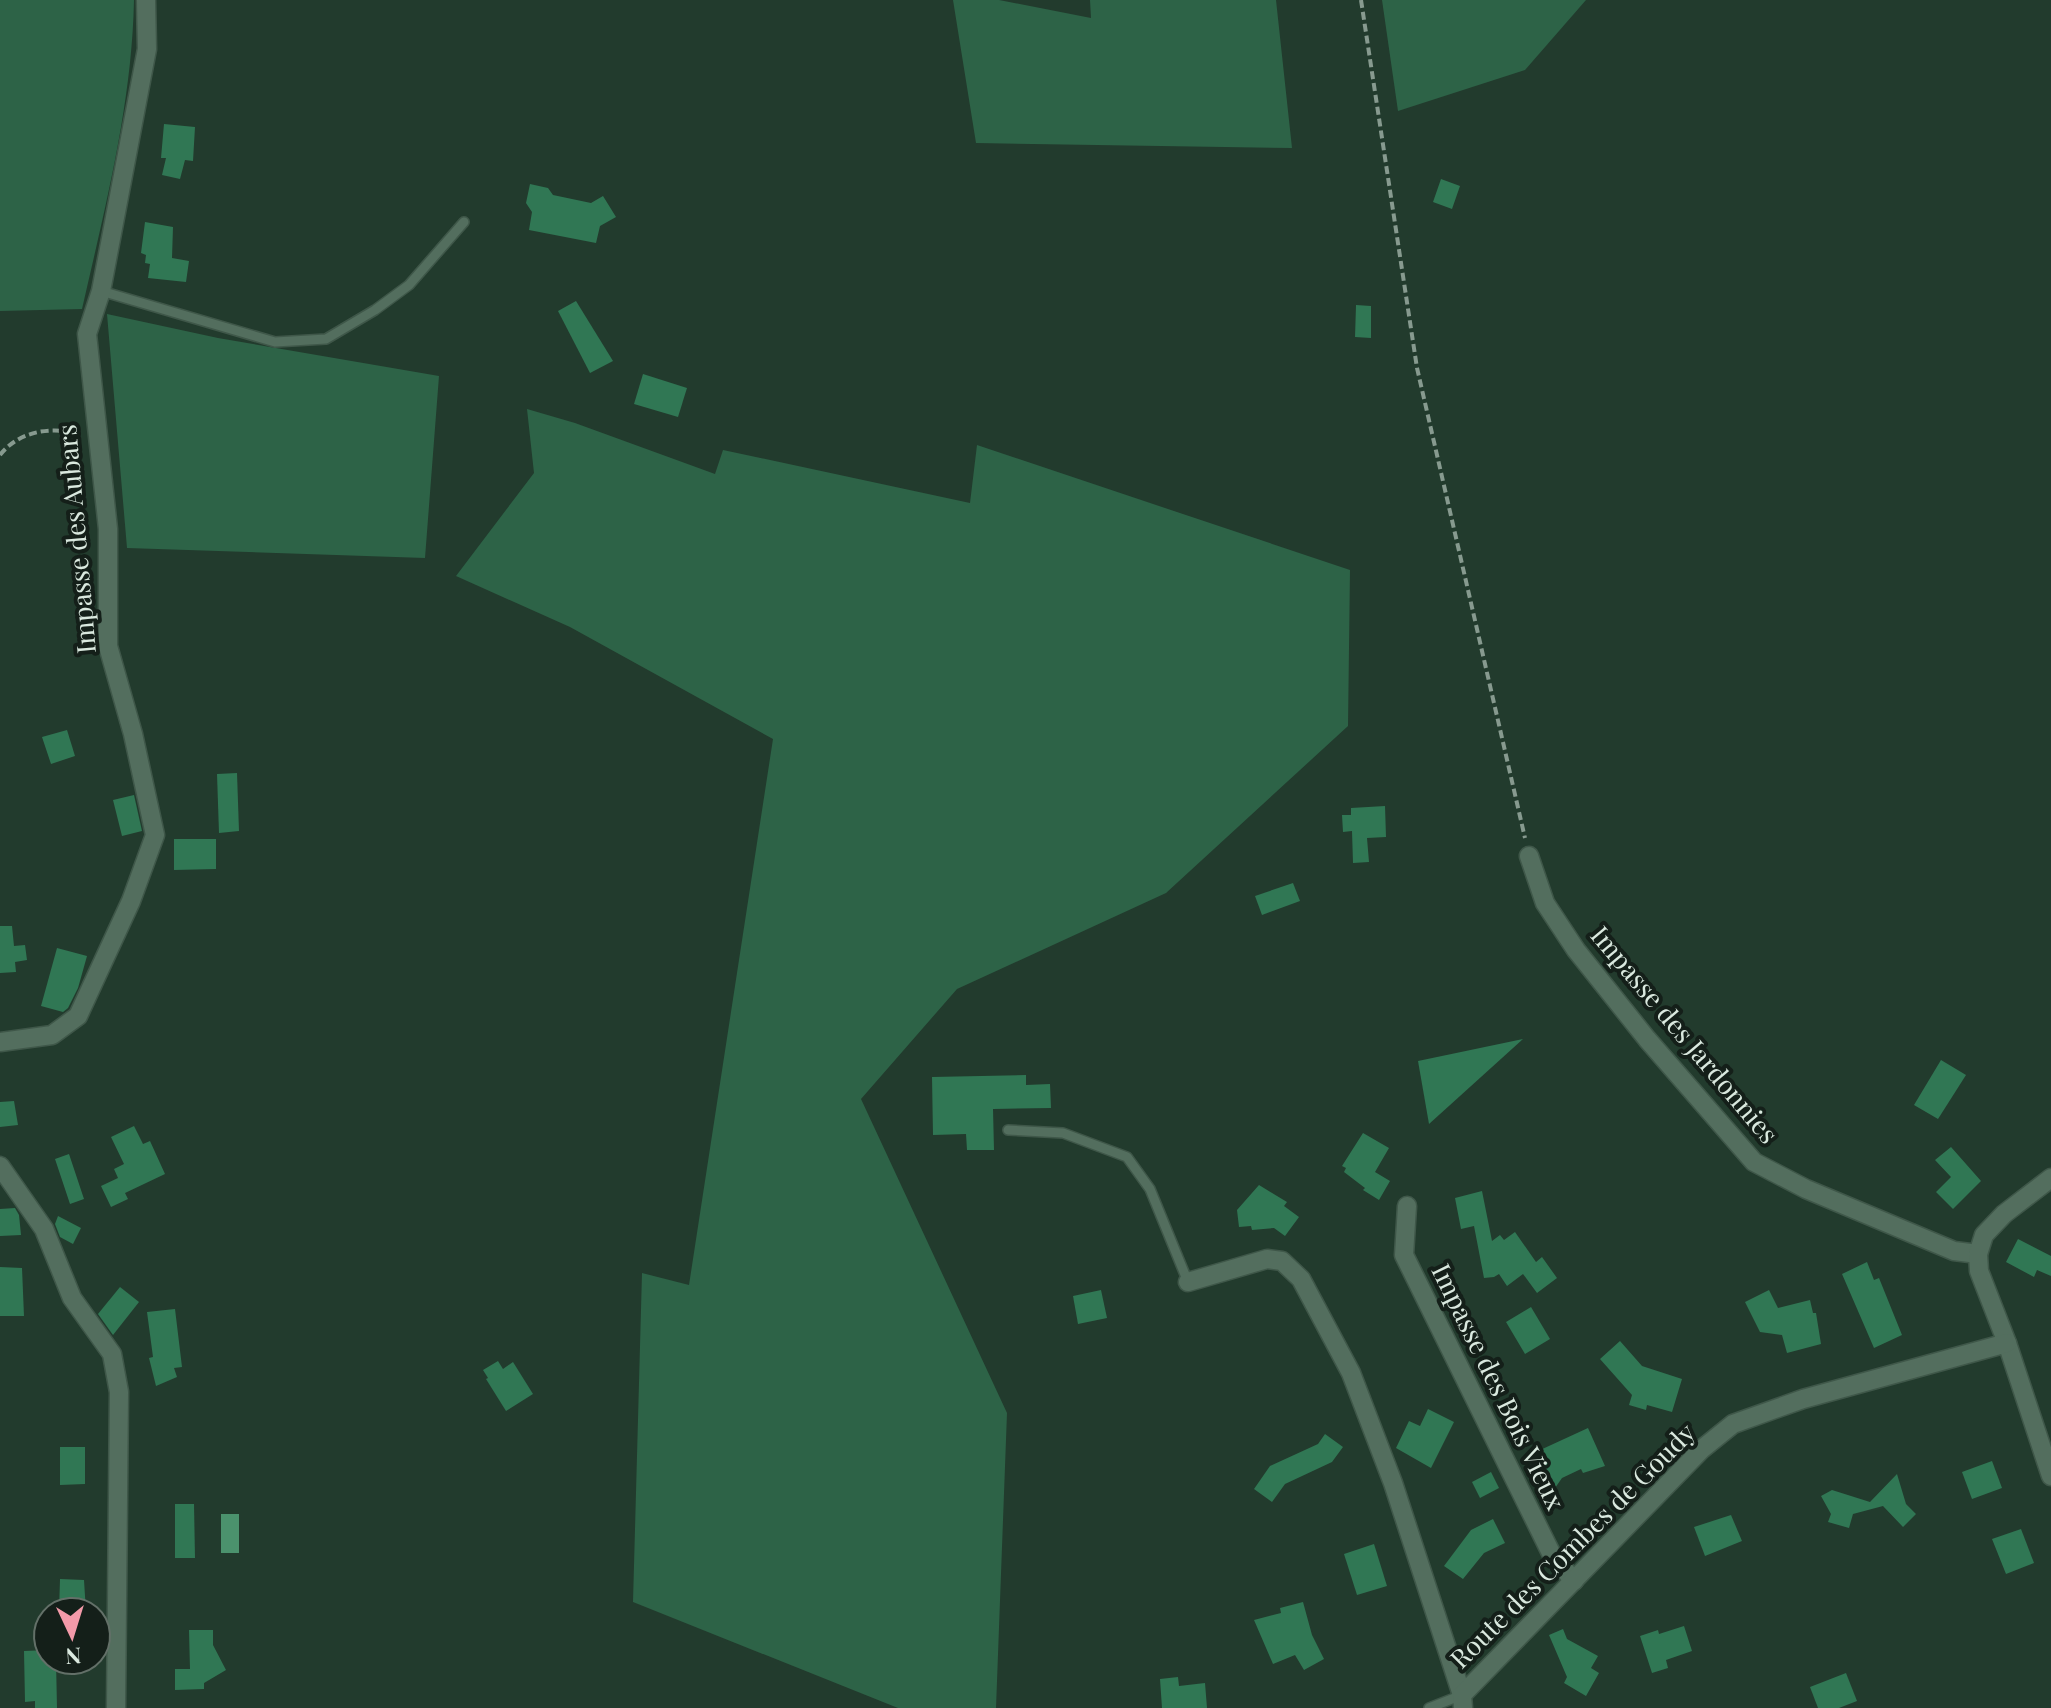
<svg xmlns="http://www.w3.org/2000/svg" width="2051" height="1708" font-family="'Playfair Display',serif">
<rect width="100%" height="100%" fill="#223b2d"/>
<g fill="#2d6347">
<path d="M 0,0 L 134,0 C 132,104 105,208 82,309 L 0,311 Z"/>
<polygon points="953,0 999,0 1091,18 1090,0 1276,0 1292,148 976,143"/>
<polygon points="1382,0 1586,0 1525,70 1398,111"/>
<polygon points="107,314 218,338 439,376 425,558 127,548"/>
<polygon points="527,409 575,423 715,474 723,450 970,503 977,445 1350,570 1348,726 1166,893 957,989 861,1099 1007,1413 996,1708 898,1708 633,1602 642,1273 689,1285 773,739 570,627 456,576 534,473"/>
</g>
<rect fill="#4b926d" x="221" y="1514" width="18" height="39"/>
<g fill="#307754">
<polygon points="164,124 195,127 193,161 185,160 180,179 162,175 166,158 161,158"/>
<polygon points="1441,179 1460,186 1452,209 1433,202"/>
<polygon points="530,184 548,188 553,195 591,203 603,196 616,217 600,226 596,243 529,230 532,212 526,203"/>
<polygon points="145,222 173,227 172,258 189,261 186,282 148,278 150,264 145,263 146,255 141,253"/>
<polygon points="576,301 613,361 590,373 558,311"/>
<polygon points="1356,305 1371,306 1371,338 1355,337"/>
<polygon points="643,374 687,388 678,417 634,404"/>
<polygon points="67,730 75,756 51,764 42,737"/>
<polygon points="237,773 239,831 219,833 217,774"/>
<polygon points="134,795 142,831 122,836 113,800"/>
<polygon points="1385,806 1386,837 1367,838 1369,862 1353,863 1352,831 1343,832 1342,815 1351,815 1351,808"/>
<polygon points="174,839 216,839 216,869 174,870"/>
<polygon points="1293,883 1300,901 1262,915 1255,896"/>
<polygon points="0,926 12,926 14,946 25,945 27,960 15,962 16,972 0,973"/>
<polygon points="57,948 87,956 78,988 68,1008 63,1012 41,1006"/>
<polygon points="1523,1039 1460,1096 1429,1124 1418,1061"/>
<polygon points="1941,1060 1966,1075 1938,1119 1914,1105"/>
<polygon points="1026,1075 1026,1085 1050,1084 1051,1108 993,1109 994,1150 967,1150 966,1134 933,1135 932,1077"/>
<polygon points="14,1101 18,1125 0,1127 0,1102"/>
<polygon points="134,1126 143,1144 150,1141 165,1174 125,1193 128,1199 111,1207 101,1186 118,1178 114,1169 124,1164 111,1137"/>
<polygon points="1363,1133 1389,1148 1375,1172 1390,1181 1379,1200 1363,1190 1365,1188 1344,1172 1346,1168 1342,1166"/>
<polygon points="1951,1147 1981,1181 1953,1209 1936,1192 1951,1177 1935,1160"/>
<polygon points="69,1154 84,1199 70,1204 55,1159"/>
<polygon points="1259,1185 1287,1202 1284,1206 1299,1217 1285,1236 1274,1228 1252,1230 1251,1226 1239,1227 1237,1210"/>
<polygon points="1482,1191 1492,1241 1500,1235 1504,1240 1515,1232 1536,1262 1542,1257 1557,1278 1537,1293 1523,1274 1507,1286 1499,1274 1494,1277 1484,1278 1474,1226 1461,1229 1455,1198"/>
<polygon points="15,1208 19,1215 21,1235 0,1236 0,1209"/>
<polygon points="58,1216 81,1228 73,1244 60,1237 55,1224"/>
<polygon points="2018,1239 2051,1256 2051,1276 2037,1270 2034,1277 2006,1262"/>
<polygon points="1867,1262 1874,1280 1879,1278 1902,1335 1874,1348 1842,1274"/>
<polygon points="0,1267 22,1268 24,1316 0,1316"/>
<polygon points="120,1287 139,1302 113,1335 98,1314"/>
<polygon points="1101,1290 1107,1318 1078,1324 1073,1296"/>
<polygon points="1769,1290 1778,1308 1810,1300 1813,1313 1816,1313 1821,1344 1787,1353 1782,1335 1760,1332 1745,1302"/>
<polygon points="1531,1307 1550,1339 1525,1354 1506,1322"/>
<polygon points="175,1309 182,1367 174,1368 177,1377 156,1386 149,1358 153,1357 147,1312"/>
<polygon points="1620,1341 1642,1366 1682,1379 1672,1412 1647,1405 1646,1410 1629,1405 1632,1395 1600,1359"/>
<polygon points="498,1361 503,1369 513,1362 533,1394 506,1411 486,1379 488,1378 483,1370"/>
<polygon points="1428,1409 1454,1422 1431,1468 1396,1448 1409,1421 1420,1426"/>
<polygon points="1588,1428 1605,1466 1583,1473 1581,1469 1562,1478 1555,1488 1538,1451"/>
<polygon points="1325,1434 1343,1447 1332,1462 1285,1484 1272,1502 1254,1489 1270,1466 1318,1444"/>
<polygon points="60,1447 85,1447 85,1484 60,1485"/>
<polygon points="1992,1461 2002,1488 1972,1499 1962,1472"/>
<polygon points="1491,1472 1499,1488 1480,1498 1472,1482"/>
<polygon points="1897,1474 1906,1504 1916,1514 1903,1527 1883,1506 1853,1514 1849,1528 1828,1522 1831,1514 1821,1496 1832,1490 1870,1502"/>
<polygon points="175,1504 194,1504 195,1558 175,1558"/>
<polygon points="1731,1515 1742,1541 1705,1556 1694,1527"/>
<polygon points="1493,1519 1505,1543 1484,1553 1463,1579 1444,1566 1471,1530"/>
<polygon points="2021,1529 2034,1563 2006,1574 1992,1539"/>
<polygon points="1374,1544 1387,1586 1357,1595 1344,1554"/>
<polygon points="60,1579 84,1580 86,1612 59,1612"/>
<polygon points="1303,1602 1312,1635 1324,1659 1304,1670 1295,1655 1273,1664 1254,1620 1281,1613 1280,1608"/>
<polygon points="1684,1626 1692,1651 1666,1660 1668,1668 1652,1673 1640,1636 1658,1630 1659,1634"/>
<polygon points="1563,1629 1567,1639 1598,1656 1591,1668 1599,1673 1586,1696 1564,1683 1567,1677 1549,1635"/>
<polygon points="189,1630 213,1630 213,1645 226,1670 204,1683 204,1689 175,1690 175,1669 190,1669"/>
<polygon points="48,1650 48,1660 56,1660 57,1708 35,1708 35,1701 25,1702 24,1651"/>
<polygon points="1846,1673 1857,1701 1839,1708 1818,1708 1810,1687"/>
<polygon points="1178,1677 1179,1686 1205,1683 1207,1708 1162,1708 1160,1679"/>
</g>
<g fill="none" stroke-linecap="round" stroke-linejoin="round">
<defs>
<g id="service">
<polyline points="101,291 275,342 326,339 375,310 409,285 464,222"/>
<polyline points="1008,1130 1063,1133 1127,1157 1150,1189 1188,1282"/>
<polyline points="1429,1708 1462,1695"/>
</g>
<g id="minor">
<polyline points="1529,856 1545,903 1576,950 1647,1039 1754,1162 1806,1189 1954,1251 1978,1254"/>
<polyline points="0,1042 52,1035 78,1016 131,901 155,835 133,734 108,646 108,529 87,334 101,291 147,49 146,0"/>
<polyline points="0,1166 44,1229 72,1298 112,1354 119,1392 116,1708"/>
<polyline points="2051,1178 2004,1214 1984,1235 1978,1254 1979,1271 2007,1343 2051,1476"/>
<polyline points="1407,1206 1404,1255 1552,1555 1574,1581"/>
<polyline points="1188,1282 1267,1259 1282,1261 1301,1279 1351,1373 1393,1483 1462,1695"/>
<polyline points="1463,1708 1462,1695 1702,1449 1733,1424 1803,1399 2007,1343"/>
</g>
</defs>
<use href="#service" stroke="#3f5749" stroke-width="12"/>
<use href="#minor" stroke="#3f5749" stroke-width="21"/>
<g stroke="#879a8f" stroke-width="4" stroke-dasharray="8 4" stroke-linecap="butt">
<polyline points="1361,0 1417,368 1525,838"/>
<path d="M 0,455 C 19,431 51,426 79,434"/>
</g>
<use href="#service" stroke="#536e5e" stroke-width="9"/>
<use href="#minor" stroke="#536e5e" stroke-width="18"/>
</g>
<g text-anchor="middle" stroke-width="8" stroke-linejoin="round" paint-order="stroke">
<g font-size="26" fill="#dae9df" stroke="#141f19">
<text transform="translate(77 539) rotate(-95)" y="9">Impasse des Aubars</text>
<text transform="translate(1684 1035) rotate(50)" y="9">Impasse des Jardonnies</text>
<text transform="translate(1498 1387) rotate(64)" y="9">Impasse des Bois Vieux</text>
<text transform="translate(1573 1546) rotate(-45)" y="9">Route des Combes de Goudy</text>
</g>
</g>
<g transform="translate(72 1636) rotate(176)"><circle r="38" fill="#141f19" stroke="#637068" stroke-width="2"/>
<path d="M0-6L14 30L0 20L-14 30Z" fill="#f39aa9"/>
<text y="-12" font-size="22" font-weight="bold" text-anchor="middle" fill="#dae9df">N</text>
</g>
</svg>
